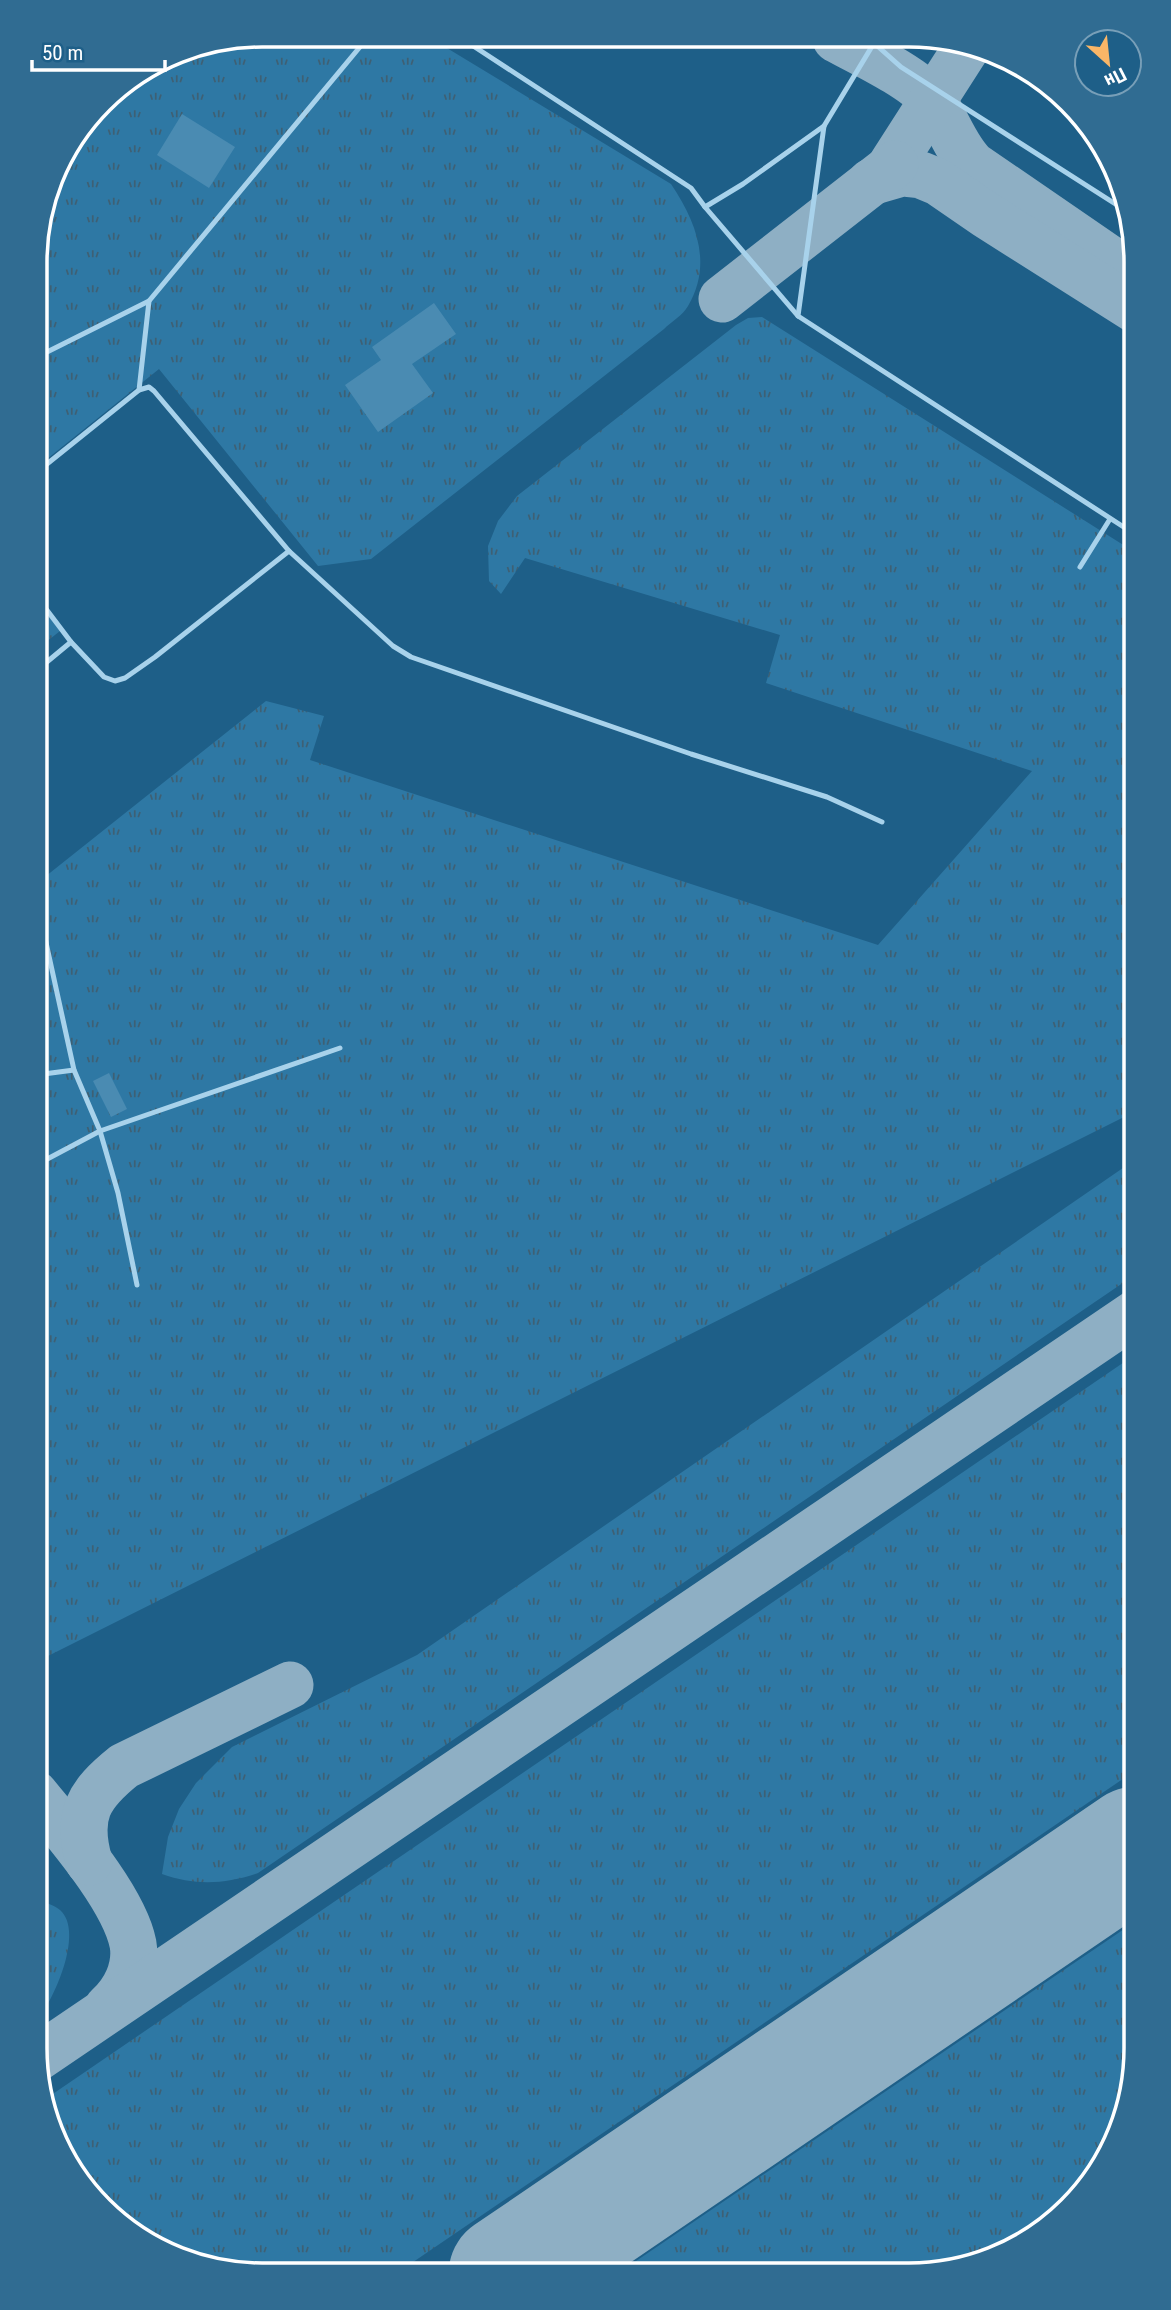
<svg xmlns="http://www.w3.org/2000/svg" width="1171" height="2310" font-family="'Roboto Condensed',sans-serif">
<defs>
<pattern id="grass-tufts" width="24" height="20" patternUnits="userSpaceOnUse" patternTransform="scale(1.75)"><rect width="24" height="20" fill="#2e78a4"/><path d="M3 7l-1-3M5 7V3M7 7l1-3M15 17l-1-3M17 17v-4M19 17l1-3" fill="none" stroke="#3e6074"/></pattern>
</defs>
<rect width="100%" height="100%" fill="#1e5f88"/>
<g fill="url(#grass-tufts)">
<path d="M 263,35 L 427,36 L 671,184 C 696,221 713,264 688,306 C 683,315 671,322 664,329 L 371,559 L 318,566 L 159,369 L 37,467 L 37,233 L 59,162 L 112,92 L 176,52 Z"/>
<polygon points="762,317 1136,553 1136,1111 48,1656 35,1646 36,884 266,701 324,716 310,760 878,945 1032,771 766,683 780,635 525,558 501,594 489,581 488,546 498,521 517,496 736,325 748,318"/>
<polygon points="37,600 60,631 36,650"/>
<path d="M 1136,1159 L 1136,1274 L 258,1873 C 225,1884 196,1886 162,1874 L 168,1837 L 179,1809 L 196,1783 L 232,1747 L 417,1655 Z"/>
<polygon points="1136,1354 1136,1770 397,2273 232,2273 175,2258 113,2219 47,2120 44,2100"/>
<path d="M 35,1898 C 43,1902 54,1905 60,1910 C 85,1932 53,2003 35,2023 Z"/>
<polygon points="1136,1921 1135,2063 1119,2134 1089,2186 1035,2236 981,2263 908,2275 617,2274"/>
</g>
<g fill="none" stroke-linecap="round" stroke-linejoin="round">
<g stroke="#8eafc4" stroke-width="47">
<path d="M 836,39 C 862,53 915,78 932,100 C 948,121 954,146 973,165 L 1136,277"/>
<polyline points="892,164 967,47"/>
<polyline points="871,182 902,173 921,175 938,182 986,215 1136,310"/>
<polyline points="722,299 895,164"/>
<path d="M 35,1794 C 65,1831 124,1898 133,1944 C 137,1968 125,1992 108,2007"/>
<path d="M 89,1862 C 76,1815 88,1795 124,1766 L 290,1685"/>
<polyline points="37,2058 1136,1313"/>
</g>
<polyline stroke="#8eafc4" stroke-width="119" points="508,2274 1136,1846"/>
</g>
<g fill="#4a8bb2">
<polygon points="182,114 235,147 209,188 157,155"/>
<polygon points="434,303 456,334 412,364 433,393 378,432 345,385 381,360 372,347"/>
<polygon points="109,1073 127,1109 111,1117 93,1081"/>
</g>
<g fill="none" stroke-linecap="round" stroke-linejoin="round">
<g stroke="#a8d2eb" stroke-width="5">
<polyline points="458,36 691,188 705,207 743,184 824,126"/>
<polyline points="872,39 874,43 901,67 1128,212"/>
<polyline points="874,43 824,126 798,316 1136,535"/>
<polyline points="705,207 798,316"/>
<polyline points="37,357 149,301 369,36"/>
<polyline points="139,390 149,301"/>
<polyline points="289,551 393,646 411,657 691,754 827,797 882,822"/>
<polyline points="1080,567 1110,519"/>
<polyline points="37,597 71,642 104,677 115,681 125,678 155,657 289,551 154,391 149,387 139,390 37,472"/>
<polyline points="36,671 71,642"/>
<polyline points="36,1075 74,1070"/>
<polyline points="36,1165 100,1131 74,1070 36,897"/>
<polyline points="137,1285 118,1193 100,1131 340,1048"/>
</g>
</g>
<path d="M0 0H1171V2310H0ZM262 47H909A215 215 0 0 1 1124 262V2048A215 215 0 0 1 909 2263H262A215 215 0 0 1 47 2048V262A215 215 0 0 1 262 47Z" fill="#306c92" fill-rule="evenodd"/>
<path fill="none" stroke="#fff" stroke-width="3.5" d="M262 47H909A215 215 0 0 1 1124 262V2048A215 215 0 0 1 909 2263H262A215 215 0 0 1 47 2048V262A215 215 0 0 1 262 47Z"/>
<g transform="translate(1108 63) rotate(153)"><circle r="33" fill="#1e5f88" stroke="#789fb8" stroke-width="2"/>
<path d="M0-5L12 26L0 18L-12 26Z" fill="#fab667"/>
<text y="-10" font-size="19" font-weight="bold" text-anchor="middle" fill="#ffffff">Пн</text>
</g>
<path d="M32 60v10h133v-10" fill="none" stroke="#ffffff" stroke-width="3.5"/>
<text x="42" y="60" font-size="21" fill="#ffffff" stroke="#1e5f88" stroke-width="5" paint-order="stroke">50 m</text>
</svg>
